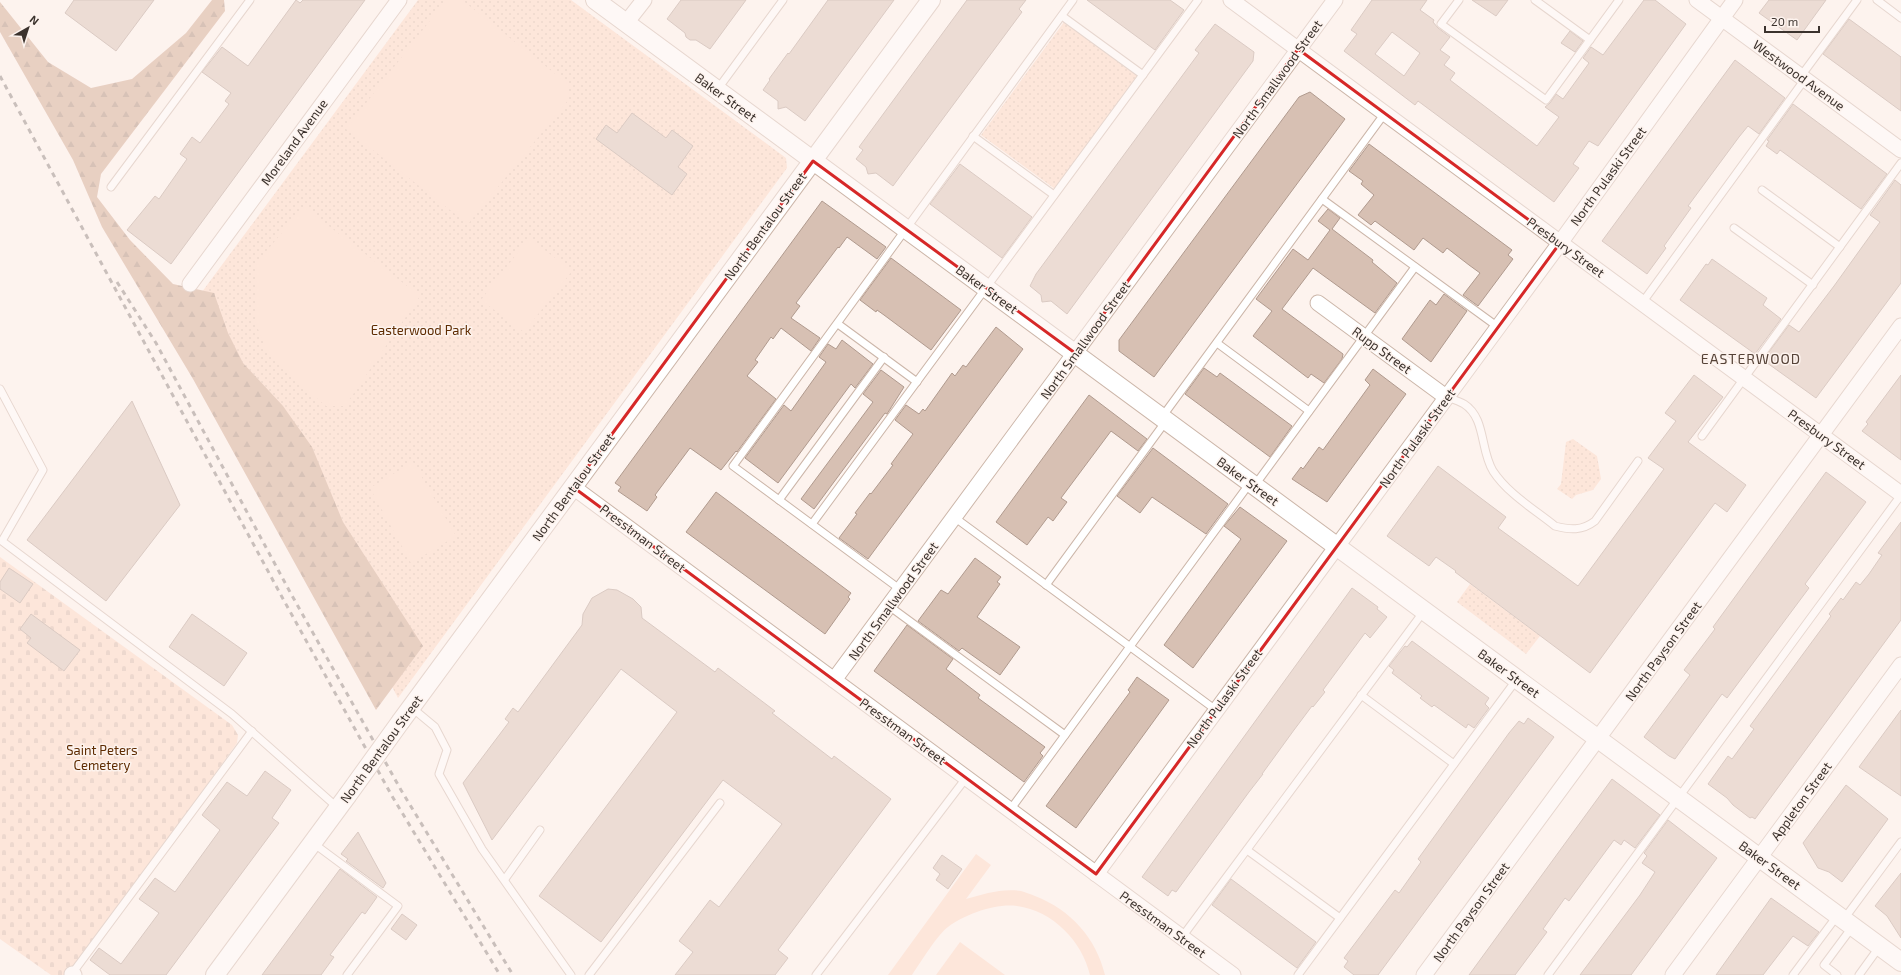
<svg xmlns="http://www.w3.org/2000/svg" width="1901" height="975" font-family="'Exo 2',sans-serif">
<defs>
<pattern id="grass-dots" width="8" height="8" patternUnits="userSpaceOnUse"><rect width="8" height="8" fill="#fdd7c1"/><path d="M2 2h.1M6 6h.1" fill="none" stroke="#dab9a6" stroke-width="1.8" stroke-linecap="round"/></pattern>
<pattern id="forest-firs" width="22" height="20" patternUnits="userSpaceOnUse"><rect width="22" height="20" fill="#cfa68d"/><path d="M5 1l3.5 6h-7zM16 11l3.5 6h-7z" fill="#a98874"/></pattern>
<pattern id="cemetery-stones" width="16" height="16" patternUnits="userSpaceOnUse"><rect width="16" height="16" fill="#fdd7c1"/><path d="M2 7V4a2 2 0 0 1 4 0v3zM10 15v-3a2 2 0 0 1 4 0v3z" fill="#dab9a6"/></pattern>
</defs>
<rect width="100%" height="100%" fill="#fdf3ee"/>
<g fill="url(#grass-dots)">
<polygon points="418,0 571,0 786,158 787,168 398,698 297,508 179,323"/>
<polygon points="1064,22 1138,76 1055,189 981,135"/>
<polygon points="1573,439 1597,456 1601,479 1593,490 1576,495 1572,499 1557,489 1561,484 1566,442"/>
<polygon points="1470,584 1540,636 1526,654 1457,602"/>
</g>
<polygon fill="url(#forest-firs)" points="212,0 224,0 225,11 101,174 97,197 130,240 173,284 214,293 228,333 243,363 283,406 312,447 343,522 423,646 376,710 193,379 102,227 73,160 0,32 0,2 48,62 91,88 132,79 186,33"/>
<polygon fill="url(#cemetery-stones)" points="0,557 232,725 238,735 237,743 71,975 51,975 0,939"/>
<g fill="#fdd7c1">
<polygon points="446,0 462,0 568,84 569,99 468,224 346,129"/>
<polygon points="304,207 420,296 345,406 326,406 300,384 265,347 255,321 257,262"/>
<polygon points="529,238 572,271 524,332 481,300"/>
<polygon points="413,462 456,536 411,563 370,488"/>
<path d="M 976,854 L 991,865 L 966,899 C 984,894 1002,888 1021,891 C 1025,892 1030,894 1035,896 C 1071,910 1096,938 1105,975 L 1090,975 C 1082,941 1053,911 1017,906 C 996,903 965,914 948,927 C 938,934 920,963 912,975 L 888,975 Z"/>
<polygon points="960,942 1005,975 936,975"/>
</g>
<g fill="#d7c0b3" stroke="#b09a8e" fill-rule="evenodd">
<polygon points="74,0 154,0 116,51 65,13"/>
<polygon points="296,0 300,3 303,0 365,0 171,264 127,230 155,196 159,199 187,159 180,154 192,137 200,143 229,104 225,101 231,93 202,72 222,47 248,66"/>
<polygon points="681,0 746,0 710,49 696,40 690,40 686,37 685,33 667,19"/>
<polygon points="828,0 894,0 805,121 786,107 778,109 778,101 763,90 770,80 769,79 788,53 789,54"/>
<polygon points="967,0 1026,0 1019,9 1022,12 893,186 876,173 868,174 866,167 856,159 863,150 859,147"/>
<polygon points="1087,0 1170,0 1184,10 1155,50"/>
<path d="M 1372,0 L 1427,0 L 1420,10 L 1434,20 L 1433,22 L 1438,28 L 1450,37 L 1440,50 L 1450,57 L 1444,65 L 1455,73 L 1450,80 L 1537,146 L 1559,117 L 1545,107 L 1550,103 L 1556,94 L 1563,99 L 1589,63 L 1583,58 L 1591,47 L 1603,55 L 1644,0 L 1655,0 L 1686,24 L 1598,146 L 1589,141 L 1573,164 L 1579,168 L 1554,202 L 1418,101 L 1415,105 L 1344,51 L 1357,34 L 1351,30 ZM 1392,32 L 1420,53 L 1404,76 L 1375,54 Z"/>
<polygon points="1472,0 1508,0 1496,16"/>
<polygon points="1769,0 1826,0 1797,40 1759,13"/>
<polygon points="1849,19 1901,57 1901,111 1823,54"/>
<polygon points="1215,24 1254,52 1253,61 1067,314 1051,301 1042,302 1041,295 1030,286 1036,274 1199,53 1195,50"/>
<polygon points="1570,31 1583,41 1575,52 1561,43"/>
<polygon points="1735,60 1785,98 1759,134 1748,126 1739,137 1688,206 1691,208 1664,246 1666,248 1647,274 1602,241"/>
<polygon points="1310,92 1345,119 1154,377 1119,351 1119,340 1299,97"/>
<polygon points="1793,104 1887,174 1861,209 1780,150 1777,154 1766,146 1769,141 1767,140"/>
<polygon points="632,113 666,138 672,130 693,146 678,167 687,174 672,195 596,139 606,125 617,133"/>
<polygon points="1369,144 1512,250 1508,255 1513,259 1478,306 1463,295 1480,273 1469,265 1447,248 1443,253 1423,238 1414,250 1375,221 1371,225 1358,215 1374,195 1361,184 1363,181 1349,171"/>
<polygon points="960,164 1032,217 1002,258 930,204"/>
<polygon points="1895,180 1901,185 1901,283 1816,398 1763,360 1789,325 1799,332 1834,286 1880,222 1870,215"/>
<polygon points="822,201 886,247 877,259 847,237 839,248 838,247 796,303 800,306 791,318 820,338 811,351 781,328 773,339 771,337 755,360 758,362 747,376 776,399 737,452 736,451 721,470 690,448 655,495 657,497 647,511 618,491 621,487 615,483"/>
<polygon points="1328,209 1340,218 1332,229 1373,260 1372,262 1397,283 1375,313 1313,268 1282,309 1343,354 1342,359 1324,383 1311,374 1308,378 1253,336 1272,311 1256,299 1293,249 1308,260 1330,230 1318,221"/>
<polygon points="891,258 961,310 931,350 884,315 877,310 876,312 860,300"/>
<polygon points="1712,259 1767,298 1763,305 1781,319 1755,354 1680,300 1706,264 1708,265"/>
<polygon points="1444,294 1467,311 1431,362 1402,339 1430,300 1436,305"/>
<polygon points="996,327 1023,349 868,559 839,538 857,514 855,513 870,493 871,494 893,465 891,464 913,434 895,420 906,405 919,414 923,409 925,411 952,373 955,376 963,365 966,367"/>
<polygon points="842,340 873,364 855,388 851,384 778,483 745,458 784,405 791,411 826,362 819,357 828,344 836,349"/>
<polygon points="1204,368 1217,377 1220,373 1292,426 1270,457 1185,394"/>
<polygon points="1373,369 1406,394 1327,502 1292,479 1301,467 1303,469 1319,447 1323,450 1344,421 1370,385 1365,380"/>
<polygon points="881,370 904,387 887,414 885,413 814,509 801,499 873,402 863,394"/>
<polygon points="1694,375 1723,397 1688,442 1746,485 1727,512 1715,503 1590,673 1455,572 1456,571 1436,557 1429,566 1387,536 1438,466 1506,517 1498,528 1578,586 1664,469 1648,458 1676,421 1665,413"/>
<polygon points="1901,375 1901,460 1862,431 1868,424 1866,422"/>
<polygon points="1089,395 1147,439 1138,451 1111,431 1061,498 1067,502 1053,521 1048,517 1027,545 996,522"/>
<polygon points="132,401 180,505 106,601 27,540"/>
<polygon points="1153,448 1228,504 1206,534 1152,497 1140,513 1117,496"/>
<polygon points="1826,472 1866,502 1805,584 1809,588 1727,698 1722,694 1675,759 1669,756 1644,737 1690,675 1684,670 1715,629 1713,627"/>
<polygon points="716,492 851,593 848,597 850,599 825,634 686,532"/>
<polygon points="1240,507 1287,541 1193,668 1164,645 1241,539 1224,526"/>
<polygon points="1901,522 1901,620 1755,819 1752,817 1750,818 1733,805 1727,798 1708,784 1728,756 1732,759 1754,729 1750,726 1831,616 1829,614 1841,598 1843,600 1856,582 1860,585 1869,574 1882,555 1878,553"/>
<polygon points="975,558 1001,577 997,582 1000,584 977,617 1020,647 1000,675 962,648 959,651 918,621 941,590 948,594"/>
<polygon points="9,568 33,584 20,603 0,589 0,582"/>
<polygon points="1352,588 1378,607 1377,609 1387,617 1370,638 1365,633 1323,690 1325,692 1313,707 1312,706 1294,730 1262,774 1263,774 1249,792 1176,892 1172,890 1168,896 1142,877"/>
<polygon points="608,589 617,590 633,599 641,607 642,618 715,672 718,668 775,711 772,713 832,759 834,756 891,799 778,950 788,958 775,975 675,975 693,952 679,941 710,900 719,907 782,824 723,780 601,942 539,896 677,712 621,669 492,840 463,783 509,722 505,719 513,708 518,712 582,625 583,614 592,598"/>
<polygon points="31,614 80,650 64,671 27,643 31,638 20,629"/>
<polygon points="192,614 247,653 224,686 169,647"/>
<polygon points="907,625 953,659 946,669 980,695 978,698 1045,747 1040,753 1043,756 1024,782 874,671"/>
<polygon points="1412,641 1489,698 1485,704 1489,708 1474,728 1468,724 1466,728 1434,705 1432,707 1420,698 1422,696 1392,673 1394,670 1389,666 1405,646 1407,647"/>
<polygon points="1137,677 1169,700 1076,828 1046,806 1130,692 1128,690"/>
<polygon points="1901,710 1901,796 1859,767"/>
<polygon points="1528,718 1554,737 1378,975 1354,975 1344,967 1348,961 1344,958 1395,890 1399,893 1421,862 1418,859 1509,733 1519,721 1524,724"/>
<polygon points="265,771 291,790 272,818 279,823 166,975 110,975 90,960 99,948 121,964 159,913 139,899 155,878 175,892 220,830 202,815 227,782 247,796"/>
<polygon points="1612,779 1660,815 1635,848 1624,840 1621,845 1614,840 1569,901 1565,898 1543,929 1547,932 1515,975 1469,975"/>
<polygon points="1846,785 1888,819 1842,882 1829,872 1818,868 1803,843"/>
<polygon points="1668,820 1717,858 1631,975 1580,975 1640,895 1655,872 1642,863 1647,856 1644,853"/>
<polygon points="358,832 386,883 383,888 346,861 348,859 341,854"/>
<polygon points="942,855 962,869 948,889 936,880 940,874 933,868"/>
<polygon points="340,869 377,897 365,914 362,912 330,955 334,957 321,975 262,975"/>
<polygon points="1901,873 1901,938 1887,916 1875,906"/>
<polygon points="1231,879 1316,942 1297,968 1212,905"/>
<polygon points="1771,898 1819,932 1808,946 1793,936 1763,975 1716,975"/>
<polygon points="402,914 417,925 406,940 391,929"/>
</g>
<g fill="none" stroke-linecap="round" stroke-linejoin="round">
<defs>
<g id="service">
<polyline points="1459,0 1441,24 1546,100 1619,0"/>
<polyline points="1535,0 1590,40"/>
<polyline points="1877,0 1901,18"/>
<polyline points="1062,16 1143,75"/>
<polyline points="1801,76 1857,0"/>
<polyline points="717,90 783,0"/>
<polyline points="973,136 1054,195"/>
<polyline points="111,187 250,0"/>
<polyline points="1762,190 1840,247"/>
<polyline points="1322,199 1498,327"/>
<polyline points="1734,228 1813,285"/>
<polyline points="1642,303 1805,79"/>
<polyline points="838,324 917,382"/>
<polyline points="1217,343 1309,411"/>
<polyline points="0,389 43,470 2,541 232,714 338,808"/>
<path d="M 1446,397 C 1452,399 1459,401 1464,404 C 1486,418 1480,450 1493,471 C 1508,494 1534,509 1555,526 C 1570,530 1582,531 1595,521 L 1638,461"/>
<polyline points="1162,417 1385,113"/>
<polyline points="1702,436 1901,163"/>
<polyline points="1255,485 1415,267"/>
<polyline points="779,500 884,357"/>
<polyline points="954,517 1216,710"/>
<polyline points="812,524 1198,0"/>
<polyline points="1046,585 1166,421"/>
<polyline points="901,590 733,466 1073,0"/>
<polyline points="889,606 1065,735"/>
<polyline points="1361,695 1454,764"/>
<polyline points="411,707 435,727 447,750 439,774 482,849 571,975"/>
<polyline points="1010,810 1250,483"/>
<polyline points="313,843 398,906 347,975"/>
<polyline points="1247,850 1340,918"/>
<polyline points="505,879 540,830"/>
<polyline points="1844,919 1901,842"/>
<polyline points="1182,937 1424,611"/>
<polyline points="71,975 252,731"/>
<polyline points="589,975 720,803"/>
<polyline points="816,975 966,778"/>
<polyline points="1298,975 1517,679"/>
<polyline points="1548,975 1901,495"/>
<polyline points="1793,975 1837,916"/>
<polyline points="1837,975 1824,965 1853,926"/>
<polyline points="1859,975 1880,946"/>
</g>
<g id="minor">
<polyline points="1231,0 1901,494"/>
<polyline points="1697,0 1901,150"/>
<polyline points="626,23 644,0"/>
<polyline points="190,284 399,0"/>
<polyline points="1318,303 1446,397"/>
<polyline points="573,487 1233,975"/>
<polyline points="834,680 1335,0"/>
<polyline points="1096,874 1560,243 1735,0"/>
<polyline points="72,974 74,975"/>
<polyline points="1424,975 1901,326"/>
<polyline points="1673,975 1901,665"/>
</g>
<g id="tertiary">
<polyline points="595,0 1901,962"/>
<polyline points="401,721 931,0"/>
<polyline points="215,975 347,796"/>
</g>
</defs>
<use href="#service" stroke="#ccb6a9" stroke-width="9"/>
<use href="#minor" stroke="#ccb6a9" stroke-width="17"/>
<use href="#tertiary" stroke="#ccb6a9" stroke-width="20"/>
<use href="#service" stroke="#fff" stroke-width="7"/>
<use href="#minor" stroke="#fff" stroke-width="15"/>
<use href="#tertiary" stroke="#fff" stroke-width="18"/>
<g stroke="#8b827d" stroke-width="3" stroke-dasharray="5 5" stroke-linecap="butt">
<polyline points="0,76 282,597 392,796 500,975"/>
<polyline points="117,282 156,343 290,592 401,790 513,975"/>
</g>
<defs>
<polyline id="tertiary-bridge" points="347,796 401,721"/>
</defs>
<use href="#tertiary-bridge" stroke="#ccb6a9" stroke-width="20" stroke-linecap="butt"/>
<use href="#tertiary-bridge" stroke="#fff" stroke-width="18"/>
</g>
<path d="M0 0H1901V975H0ZM 1298,49 L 1560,243 L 1096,874 L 573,487 L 813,161 L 1075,353 Z" fill="#fdf3ee" fill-opacity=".55" fill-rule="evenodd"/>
<path fill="none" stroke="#d62828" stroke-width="3" stroke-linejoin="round" d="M 1298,49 L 1560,243 L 1096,874 L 573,487 L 813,161 L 1075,353 Z"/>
<g text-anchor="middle" stroke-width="3" stroke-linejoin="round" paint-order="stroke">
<g font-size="13" fill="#3b322d" stroke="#fdf3ee">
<text transform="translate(1799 75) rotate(36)" y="5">Westwood Avenue</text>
<text transform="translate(1277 79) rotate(-54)" y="5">North Smallwood Street</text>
<text transform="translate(726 97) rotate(36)" y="5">Baker Street</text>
<text transform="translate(294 142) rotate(-54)" y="5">Moreland Avenue</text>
<text transform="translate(1608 176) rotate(-54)" y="5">North Pulaski Street</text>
<text transform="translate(765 226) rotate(-54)" y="5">North Bentalou Street</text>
<text transform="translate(1566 247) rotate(36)" y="5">Presbury Street</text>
<text transform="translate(987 289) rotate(36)" y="5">Baker Street</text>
<text transform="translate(1085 340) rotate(-54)" y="5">North Smallwood Street</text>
<text transform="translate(1382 350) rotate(36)" y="5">Rupp Street</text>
<text transform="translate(1417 438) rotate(-54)" y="5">North Pulaski Street</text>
<text transform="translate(1827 439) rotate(36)" y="5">Presbury Street</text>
<text transform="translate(1248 481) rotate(36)" y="5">Baker Street</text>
<text transform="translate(573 487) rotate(-54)" y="5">North Bentalou Street</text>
<text transform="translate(643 538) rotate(37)" y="5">Presstman Street</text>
<text transform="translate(893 601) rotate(-54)" y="5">North Smallwood Street</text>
<text transform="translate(1663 651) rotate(-54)" y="5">North Payson Street</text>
<text transform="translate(1509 673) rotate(36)" y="5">Baker Street</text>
<text transform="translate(1224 698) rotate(-54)" y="5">North Pulaski Street</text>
<text transform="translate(903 731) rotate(36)" y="5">Presstman Street</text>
<text transform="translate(381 749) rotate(-54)" y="5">North Bentalou Street</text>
<text transform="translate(1801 801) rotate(-54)" y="5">Appleton Street</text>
<text transform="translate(1770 865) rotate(36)" y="5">Baker Street</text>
<text transform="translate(1471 912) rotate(-54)" y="5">North Payson Street</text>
<text transform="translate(1163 924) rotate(36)" y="5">Presstman Street</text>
</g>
<g font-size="13" fill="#5f2c02" stroke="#fdf3ee">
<text x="421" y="335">Easterwood Park</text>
<text x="102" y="755">Saint Peters<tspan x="102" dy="15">Cemetery</tspan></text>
</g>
<g font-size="14" letter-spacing="1" fill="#564338" stroke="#fdf3ee">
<text x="1751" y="364">EASTERWOOD</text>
</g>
</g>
<g transform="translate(28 28) rotate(39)" stroke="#fdf3ee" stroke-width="3" paint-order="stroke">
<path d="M0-3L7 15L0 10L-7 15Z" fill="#3b322d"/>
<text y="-6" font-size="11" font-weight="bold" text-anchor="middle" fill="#3b322d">N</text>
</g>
<path d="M1765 26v6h54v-6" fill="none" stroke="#3b322d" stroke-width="2"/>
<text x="1771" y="26" font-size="12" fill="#3b322d" stroke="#fdf3ee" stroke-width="3" paint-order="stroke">20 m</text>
</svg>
